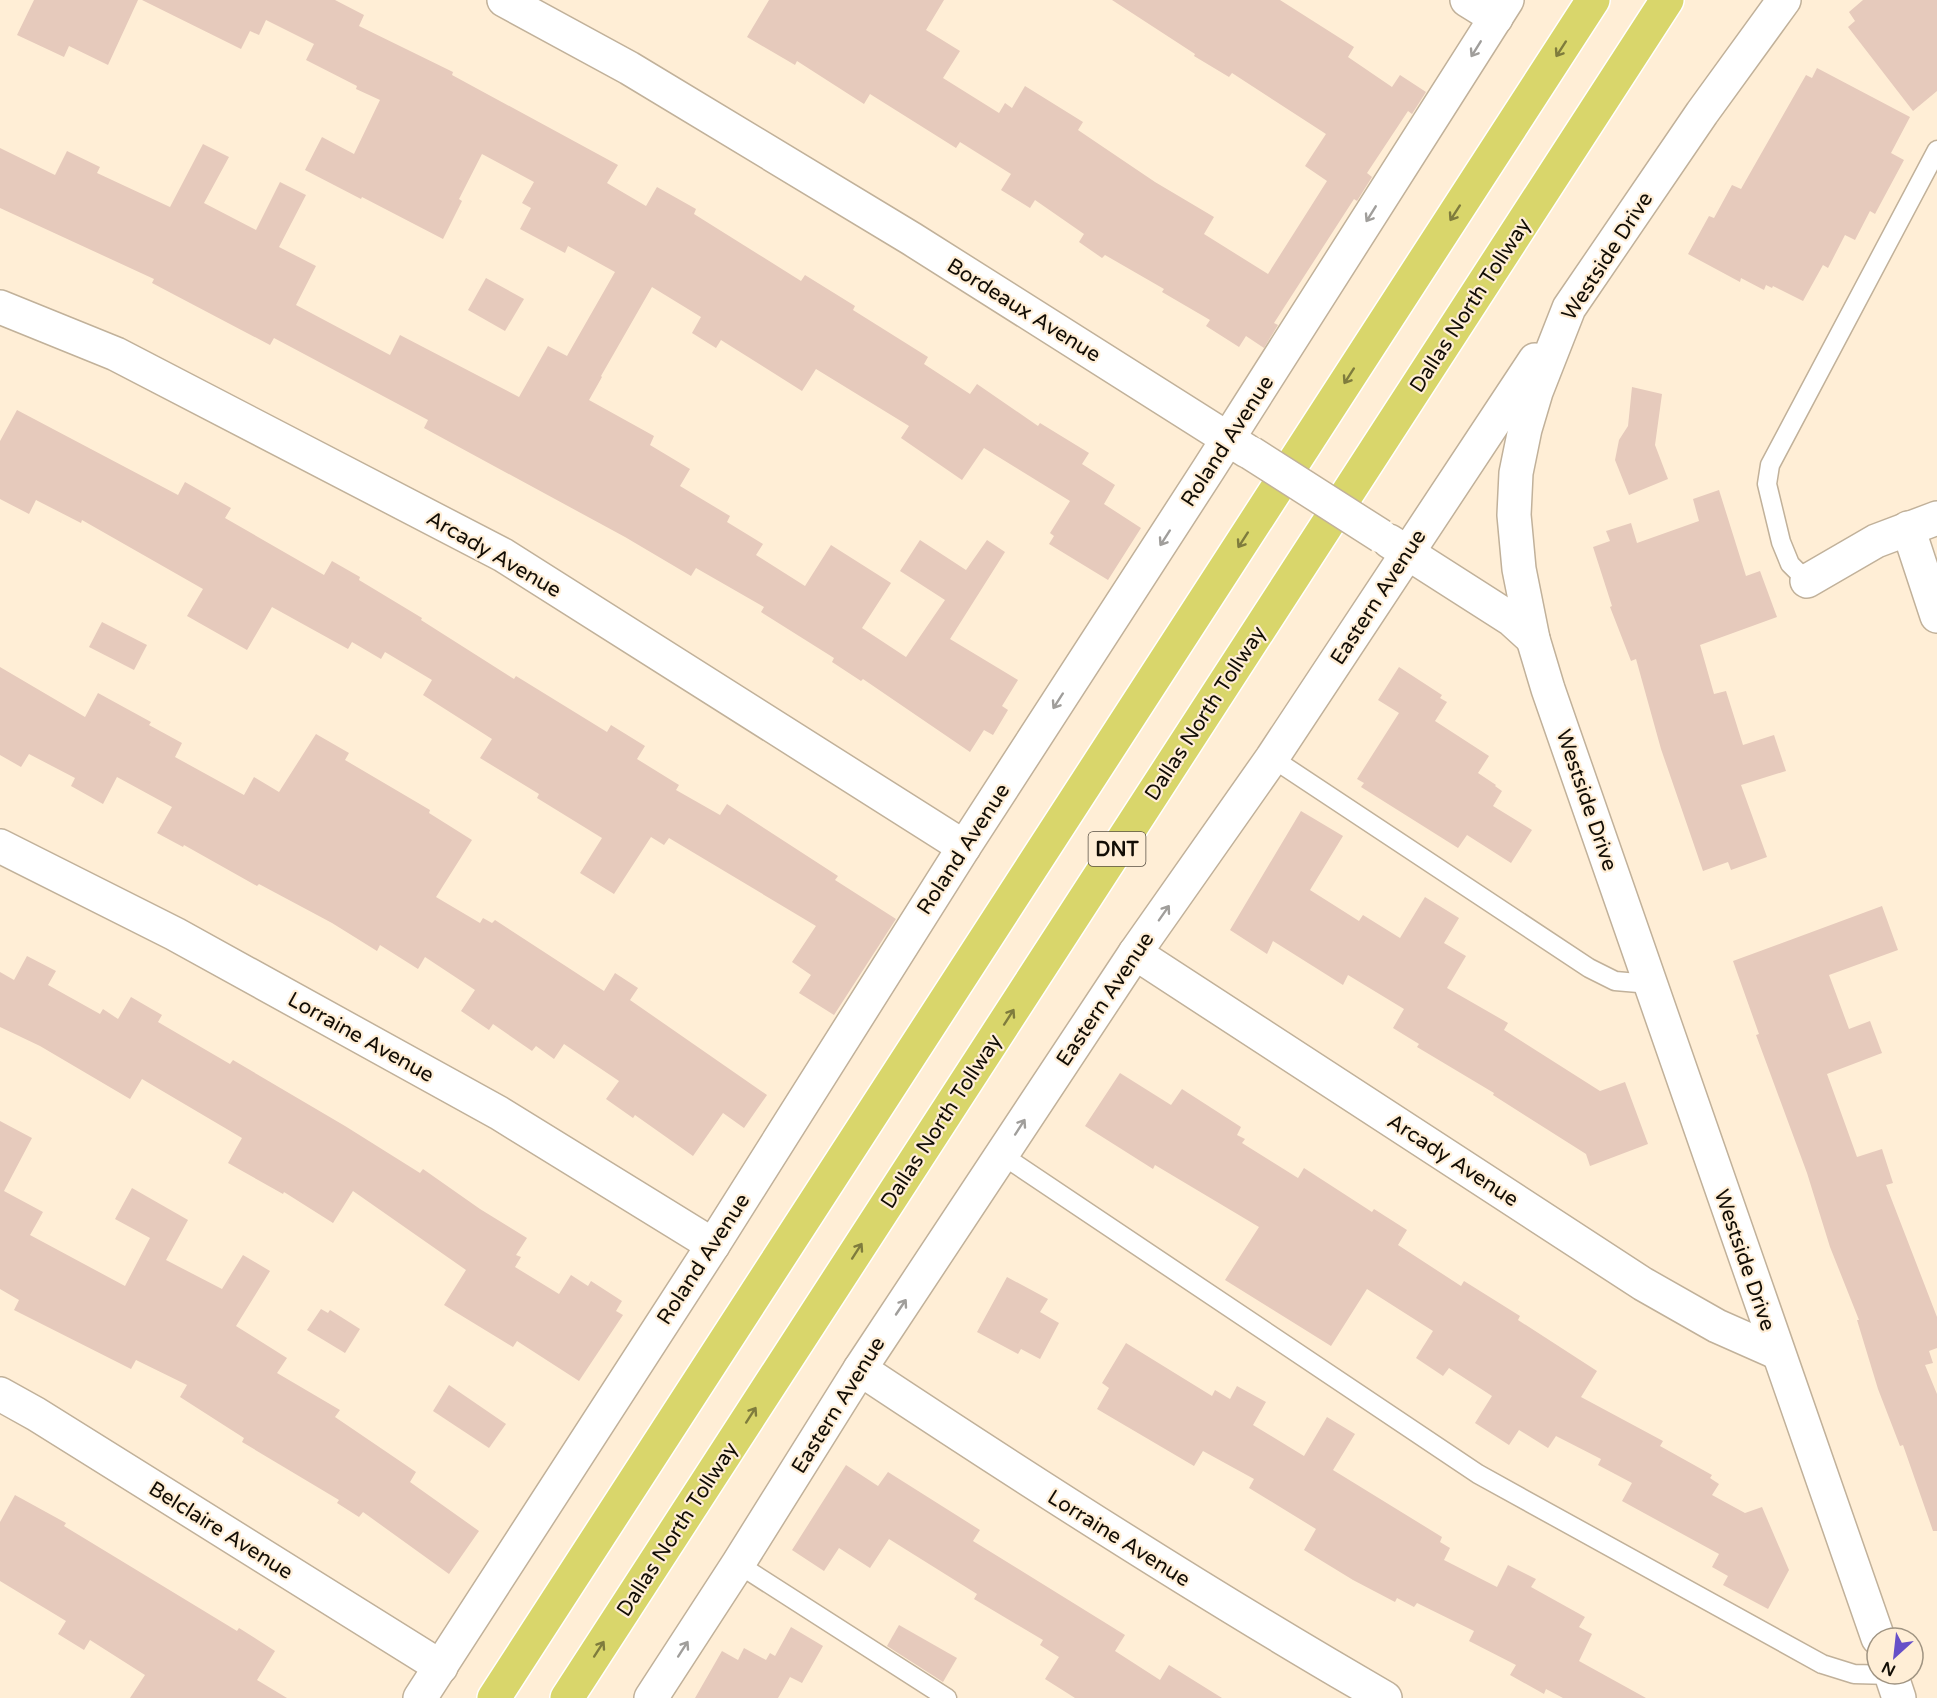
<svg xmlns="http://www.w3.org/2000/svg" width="1937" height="1698" font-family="'Varela Round',sans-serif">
<rect width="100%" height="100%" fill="#ffeed6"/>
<g fill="#e6cabc">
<polygon points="34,0 138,0 108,65 69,46 64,57 17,35"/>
<polygon points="142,0 335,0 364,15 359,26 453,72 452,75 618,165 607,183 646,206 657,187 696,209 694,214 801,281 805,275 855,306 853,310 928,357 924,364 970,394 977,384 1038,426 1040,423 1089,453 1082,464 1115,485 1104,504 1141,528 1108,580 1049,544 1054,536 1050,533 1070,501 984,448 962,480 901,438 909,426 816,369 802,391 721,340 716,348 692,333 701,317 652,287 601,376 602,377 589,400 654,436 650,445 690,469 680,486 730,516 727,522 763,544 756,555 805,586 831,545 891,583 862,628 906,657 945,600 900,571 920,540 966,570 987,540 1005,552 950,639 1018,680 1002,706 1008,710 993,735 984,730 970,752 863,679 861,681 832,662 834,658 761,612 764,607 696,568 691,576 625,537 424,428 428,420 274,338 270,345 152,283 154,279 0,208 0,148 55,175 67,151 100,167 97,173 170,207 203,144 229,157 204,203 256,230 280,182 306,195 279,247 316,266 296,305 390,355 400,335 519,397 548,346 567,356 615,272 568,246 565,253 520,229 531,208 522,203 534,182 482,154 459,199 462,201 443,239 362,197 361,199 305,170 322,137 354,154 380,100 356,89 357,86 306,60 314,44 266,20 259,35 250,31 241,49"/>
<polygon points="769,0 944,0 926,30 960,51 943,78 999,113 1005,103 1012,108 1025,86 1083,122 1078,130 1155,182 1214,217 1204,234 1268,274 1327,181 1305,166 1326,134 1232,73 1229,77 1194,56 1195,54 1112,0 1280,0 1354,47 1348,57 1392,87 1400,75 1426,92 1412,114 1408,111 1367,173 1372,177 1357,201 1354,199 1274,323 1278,325 1264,348 1246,336 1239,347 1206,326 1210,320 1162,292 1164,289 1105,255 1102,258 1079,242 1084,234 1035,200 1030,208 1001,190 1011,174 960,142 956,148 870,94 864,104 797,61 795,65 747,37"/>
<polygon points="1863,0 1937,0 1937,91 1913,111 1848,27 1855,21 1849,12"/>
<polygon points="1817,68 1910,117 1891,153 1904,160 1875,214 1870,211 1855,240 1845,235 1828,268 1823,265 1803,301 1773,286 1772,288 1766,285 1764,290 1741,278 1740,282 1688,254 1709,216 1714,218 1732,185 1741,189 1806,75 1812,78"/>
<polygon points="486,278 524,299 505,331 468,310"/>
<polygon points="1632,387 1662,394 1655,445 1668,479 1629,495 1615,460 1619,440 1628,426"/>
<polygon points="17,410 178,495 185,482 231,508 225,518 324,575 332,561 360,577 359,580 422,618 421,620 514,679 516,676 607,732 611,725 645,746 637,759 679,785 676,790 720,815 727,804 838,876 835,880 896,919 834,1015 799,993 811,975 792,962 816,926 669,838 664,845 651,837 614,894 580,873 602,838 537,798 539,794 480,758 492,739 423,695 432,680 385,652 381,659 352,642 348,649 272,607 247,650 187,616 203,589 82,520 81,523 36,500 29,514 0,499 0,441"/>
<polygon points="1719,490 1746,576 1760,571 1777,617 1700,645 1714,694 1726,691 1743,745 1774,735 1786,771 1741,785 1767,857 1731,870 1728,862 1703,871 1661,749 1636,659 1631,661 1610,607 1612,606 1593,547 1610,541 1606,531 1631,523 1637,543 1699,521 1693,499"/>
<polygon points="102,622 147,645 134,670 89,647"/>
<polygon points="0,667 85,717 98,693 151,722 149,725 182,743 175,757 244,795 254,777 279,792 316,734 349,753 345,760 430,810 429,813 472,840 436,897 480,923 483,918 492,923 495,920 604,991 615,973 638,988 630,1000 767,1095 744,1128 723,1113 693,1156 635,1115 633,1118 606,1099 619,1081 564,1044 554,1059 536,1046 532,1051 493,1024 489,1030 461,1011 475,990 425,957 418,969 380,945 377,951 332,923 259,884 257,886 184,845 183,847 157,833 172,807 117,777 103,804 71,786 75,778 29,754 21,767 0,755"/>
<polygon points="1399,667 1442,695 1440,698 1447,702 1435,721 1489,756 1478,773 1496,785 1495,786 1502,791 1493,806 1532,830 1511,863 1467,835 1458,848 1361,787 1364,783 1357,779 1399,713 1378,700"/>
<polygon points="1301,811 1343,836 1310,890 1359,921 1363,915 1400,938 1425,897 1459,918 1444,943 1466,956 1447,988 1508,1023 1504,1030 1600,1091 1625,1082 1648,1144 1590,1166 1586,1154 1493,1095 1494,1093 1417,1047 1419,1044 1393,1028 1404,1009 1348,975 1343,985 1273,941 1267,954 1230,930"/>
<polygon points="1882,906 1898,950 1829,975 1849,1029 1870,1021 1882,1053 1827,1074 1857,1157 1882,1149 1893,1183 1886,1185 1937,1317 1937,1348 1929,1351 1933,1363 1925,1365 1937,1394 1937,1531 1933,1531 1903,1445 1900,1446 1878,1389 1857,1320 1859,1320 1830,1247 1807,1173 1756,1035 1759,1034 1733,961"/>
<polygon points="27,956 56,971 48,985 100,1014 103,1009 118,1019 131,997 162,1015 158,1022 230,1064 233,1060 345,1126 420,1173 423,1169 480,1209 527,1238 516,1255 521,1257 515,1267 559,1294 571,1275 588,1286 591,1281 622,1301 616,1311 623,1315 579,1381 517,1341 513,1347 444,1305 466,1270 353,1191 333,1223 284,1192 283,1194 228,1163 242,1138 142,1079 130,1099 40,1046 0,1027 0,972 14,980"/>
<polygon points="1120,1073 1171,1105 1182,1089 1241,1127 1237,1135 1245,1139 1242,1143 1298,1178 1304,1168 1372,1212 1374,1209 1407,1230 1398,1245 1461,1286 1464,1281 1520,1316 1518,1320 1597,1371 1581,1397 1663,1441 1660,1446 1712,1475 1710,1478 1719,1484 1712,1495 1745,1513 1762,1507 1789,1570 1768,1609 1723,1585 1728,1576 1712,1567 1719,1554 1622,1501 1632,1483 1598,1465 1601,1459 1556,1436 1548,1448 1519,1430 1509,1445 1475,1423 1492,1396 1449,1368 1443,1376 1416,1358 1433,1331 1367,1289 1331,1346 1225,1280 1259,1227 1155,1165 1153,1169 1085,1126"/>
<polygon points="0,1121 32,1138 4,1191 43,1212 30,1235 125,1286 150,1238 115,1219 132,1188 188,1220 166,1260 222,1289 243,1255 270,1271 236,1326 287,1358 277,1373 340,1410 335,1417 416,1472 410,1482 479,1531 449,1574 363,1512 359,1517 337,1503 339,1500 242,1442 244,1438 180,1397 187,1385 136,1360 131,1369 14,1310 19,1300 0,1289"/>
<polygon points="1007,1277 1048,1299 1040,1312 1059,1323 1040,1359 1021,1349 1018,1354 977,1332"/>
<polygon points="321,1309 328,1313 330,1310 360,1329 345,1353 307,1330"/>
<polygon points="1126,1343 1212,1396 1215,1390 1230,1399 1237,1386 1266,1402 1253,1425 1304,1456 1327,1417 1355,1434 1333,1470 1442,1537 1440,1542 1450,1548 1444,1560 1497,1587 1508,1565 1536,1579 1531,1587 1585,1617 1579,1627 1592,1634 1579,1661 1646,1698 1563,1698 1546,1689 1544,1694 1510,1675 1516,1665 1469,1641 1474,1631 1417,1603 1414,1607 1397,1598 1395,1602 1353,1580 1304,1550 1316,1529 1249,1488 1254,1479 1203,1451 1194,1466 1097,1409 1109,1388 1102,1383"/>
<polygon points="449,1385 506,1424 489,1448 433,1411"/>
<polygon points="846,1465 878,1486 888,1472 980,1530 973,1541 1125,1635 1115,1651 1160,1680 1169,1665 1222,1698 1075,1698 1045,1679 1059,1657 1040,1645 1043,1640 974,1599 977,1594 889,1539 870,1568 839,1548 824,1571 792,1550"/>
<polygon points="15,1495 66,1523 64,1526 237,1631 239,1628 275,1651 257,1680 287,1698 130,1698 145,1675 90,1640 84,1650 58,1634 66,1621 0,1581 0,1522"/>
<polygon points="899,1625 957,1658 943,1682 887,1646"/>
<polygon points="791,1627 823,1646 802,1683 790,1677 778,1698 695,1698 722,1651 738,1660 744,1648 766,1660 770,1653 775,1656"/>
</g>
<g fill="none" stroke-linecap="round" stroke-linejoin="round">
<defs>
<g id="lane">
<polyline points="1807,581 1790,564 1781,542 1767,484 1770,465 1937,150"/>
<polyline points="1272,758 1589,968 1615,981 1650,984"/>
<polyline points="1002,1155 1478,1474 1822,1664 1854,1674 1891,1675"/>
<polyline points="738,1564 947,1698"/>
</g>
<g id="street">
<polyline points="1467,0 1496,18"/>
<polyline points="0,307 116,354 503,555 964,847"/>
<polyline points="1908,528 1937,616"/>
<polyline points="1807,581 1876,541 1937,518"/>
<polyline points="0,846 175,934 499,1113 713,1245"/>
<polyline points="1135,953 1643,1284 1717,1326 1778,1353"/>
<path d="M 860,1369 C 1032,1483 1206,1595 1385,1698"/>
<polyline points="0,1394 36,1414 441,1667"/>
</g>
<g id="secondary">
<polyline points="504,0 629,68 912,239 1247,451"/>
<polyline points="1784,0 1702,113 1569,308 1536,392 1525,429 1516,473 1514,515 1519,569 1533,639 1548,689 1878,1638"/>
<polyline points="1389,541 1511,619 1533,639"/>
<polyline points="1891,1674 1899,1698"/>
<polyline points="420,1698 713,1245 964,847 1208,470 1507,0"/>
<polyline points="651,1698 738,1564 860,1369 1135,953 1272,758 1535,360"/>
</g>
<g id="highway">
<polyline points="494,1698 1593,0"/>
<polyline points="567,1698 1667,0"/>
</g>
</defs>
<use href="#lane" stroke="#c1b19a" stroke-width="21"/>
<use href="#street" stroke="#c1b19a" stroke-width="36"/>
<use href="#secondary" stroke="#c1b19a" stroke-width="36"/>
<use href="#highway" stroke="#fff" stroke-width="36"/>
<use href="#lane" stroke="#fff" stroke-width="18"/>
<use href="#street" stroke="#fff" stroke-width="33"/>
<use href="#secondary" stroke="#fff" stroke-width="33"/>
<use href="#highway" stroke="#d9d66b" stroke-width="33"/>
<defs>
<polyline id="secondary-bridge" points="1251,453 1381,536"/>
</defs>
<use href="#secondary-bridge" stroke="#c1b19a" stroke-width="36" stroke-linecap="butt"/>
<use href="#secondary-bridge" stroke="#fff" stroke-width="33"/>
</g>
<defs><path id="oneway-shaft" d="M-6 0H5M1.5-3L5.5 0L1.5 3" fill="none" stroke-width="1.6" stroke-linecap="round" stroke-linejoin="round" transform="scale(1.5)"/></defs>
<g stroke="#a09e9b">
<use href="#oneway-shaft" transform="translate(1476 49) rotate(122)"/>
<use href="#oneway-shaft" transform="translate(1371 214) rotate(122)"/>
<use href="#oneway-shaft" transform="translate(1165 538) rotate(123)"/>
<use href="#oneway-shaft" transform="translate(1058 701) rotate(123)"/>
<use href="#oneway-shaft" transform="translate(1164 913) rotate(-55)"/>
<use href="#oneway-shaft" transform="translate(1020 1127) rotate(-57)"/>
<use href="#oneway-shaft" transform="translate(901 1307) rotate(-56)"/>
<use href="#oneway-shaft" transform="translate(683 1649) rotate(-57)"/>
</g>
<g stroke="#7f7c3d">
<use href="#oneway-shaft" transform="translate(1561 49) rotate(123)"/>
<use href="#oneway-shaft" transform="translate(1455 213) rotate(123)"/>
<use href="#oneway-shaft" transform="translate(1349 376) rotate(123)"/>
<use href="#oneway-shaft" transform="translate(1243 540) rotate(123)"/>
<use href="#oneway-shaft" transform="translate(1009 1017) rotate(-57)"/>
<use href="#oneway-shaft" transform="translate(857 1251) rotate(-57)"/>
<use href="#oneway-shaft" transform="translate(751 1415) rotate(-57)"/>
<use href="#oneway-shaft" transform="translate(599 1649) rotate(-57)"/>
</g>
<g text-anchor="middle" stroke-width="4.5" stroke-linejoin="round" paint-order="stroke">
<rect fill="#ffeed6" stroke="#595044" stroke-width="1.5" x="1088.5" y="832" width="57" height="34" rx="4.5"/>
<g font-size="20" font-weight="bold" fill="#120d05">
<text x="1117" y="856">DNT</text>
</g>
<g font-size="21" fill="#120d05" stroke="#ffeed6">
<text transform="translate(1607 256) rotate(-57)" y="7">Westside Drive</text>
<text transform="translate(1470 305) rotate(-57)" y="7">Dallas North Tollway</text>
<text transform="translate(1024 310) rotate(32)" y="7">Bordeaux Avenue</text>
<text transform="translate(1227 441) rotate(-57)" y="7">Roland Avenue</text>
<text transform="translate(494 554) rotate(30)" y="7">Arcady Avenue</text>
<text transform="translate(1378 597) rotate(-57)" y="7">Eastern Avenue</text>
<text transform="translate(1205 713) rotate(-57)" y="7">Dallas North Tollway</text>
<text transform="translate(1587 800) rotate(71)" y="7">Westside Drive</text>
<text transform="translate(963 849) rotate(-57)" y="7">Roland Avenue</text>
<text transform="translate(1105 999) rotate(-56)" y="7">Eastern Avenue</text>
<text transform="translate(361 1037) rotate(29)" y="7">Lorraine Avenue</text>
<text transform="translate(941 1121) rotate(-57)" y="7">Dallas North Tollway</text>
<text transform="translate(1453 1160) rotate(33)" y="7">Arcady Avenue</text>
<text transform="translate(703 1259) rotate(-57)" y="7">Roland Avenue</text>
<text transform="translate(1745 1260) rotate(71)" y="7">Westside Drive</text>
<text transform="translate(838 1405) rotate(-58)" y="7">Eastern Avenue</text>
<text transform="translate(677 1529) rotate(-57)" y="7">Dallas North Tollway</text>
<text transform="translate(221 1530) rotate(32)" y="7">Belclaire Avenue</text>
<text transform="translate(1119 1538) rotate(32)" y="7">Lorraine Avenue</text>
</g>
</g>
<g transform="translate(1895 1656) rotate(207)"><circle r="28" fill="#ffeed6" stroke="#a09482" stroke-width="1.5"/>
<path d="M0-4.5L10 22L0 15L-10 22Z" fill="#664fc8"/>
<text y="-9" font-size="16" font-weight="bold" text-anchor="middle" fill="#120d05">N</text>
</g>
</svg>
